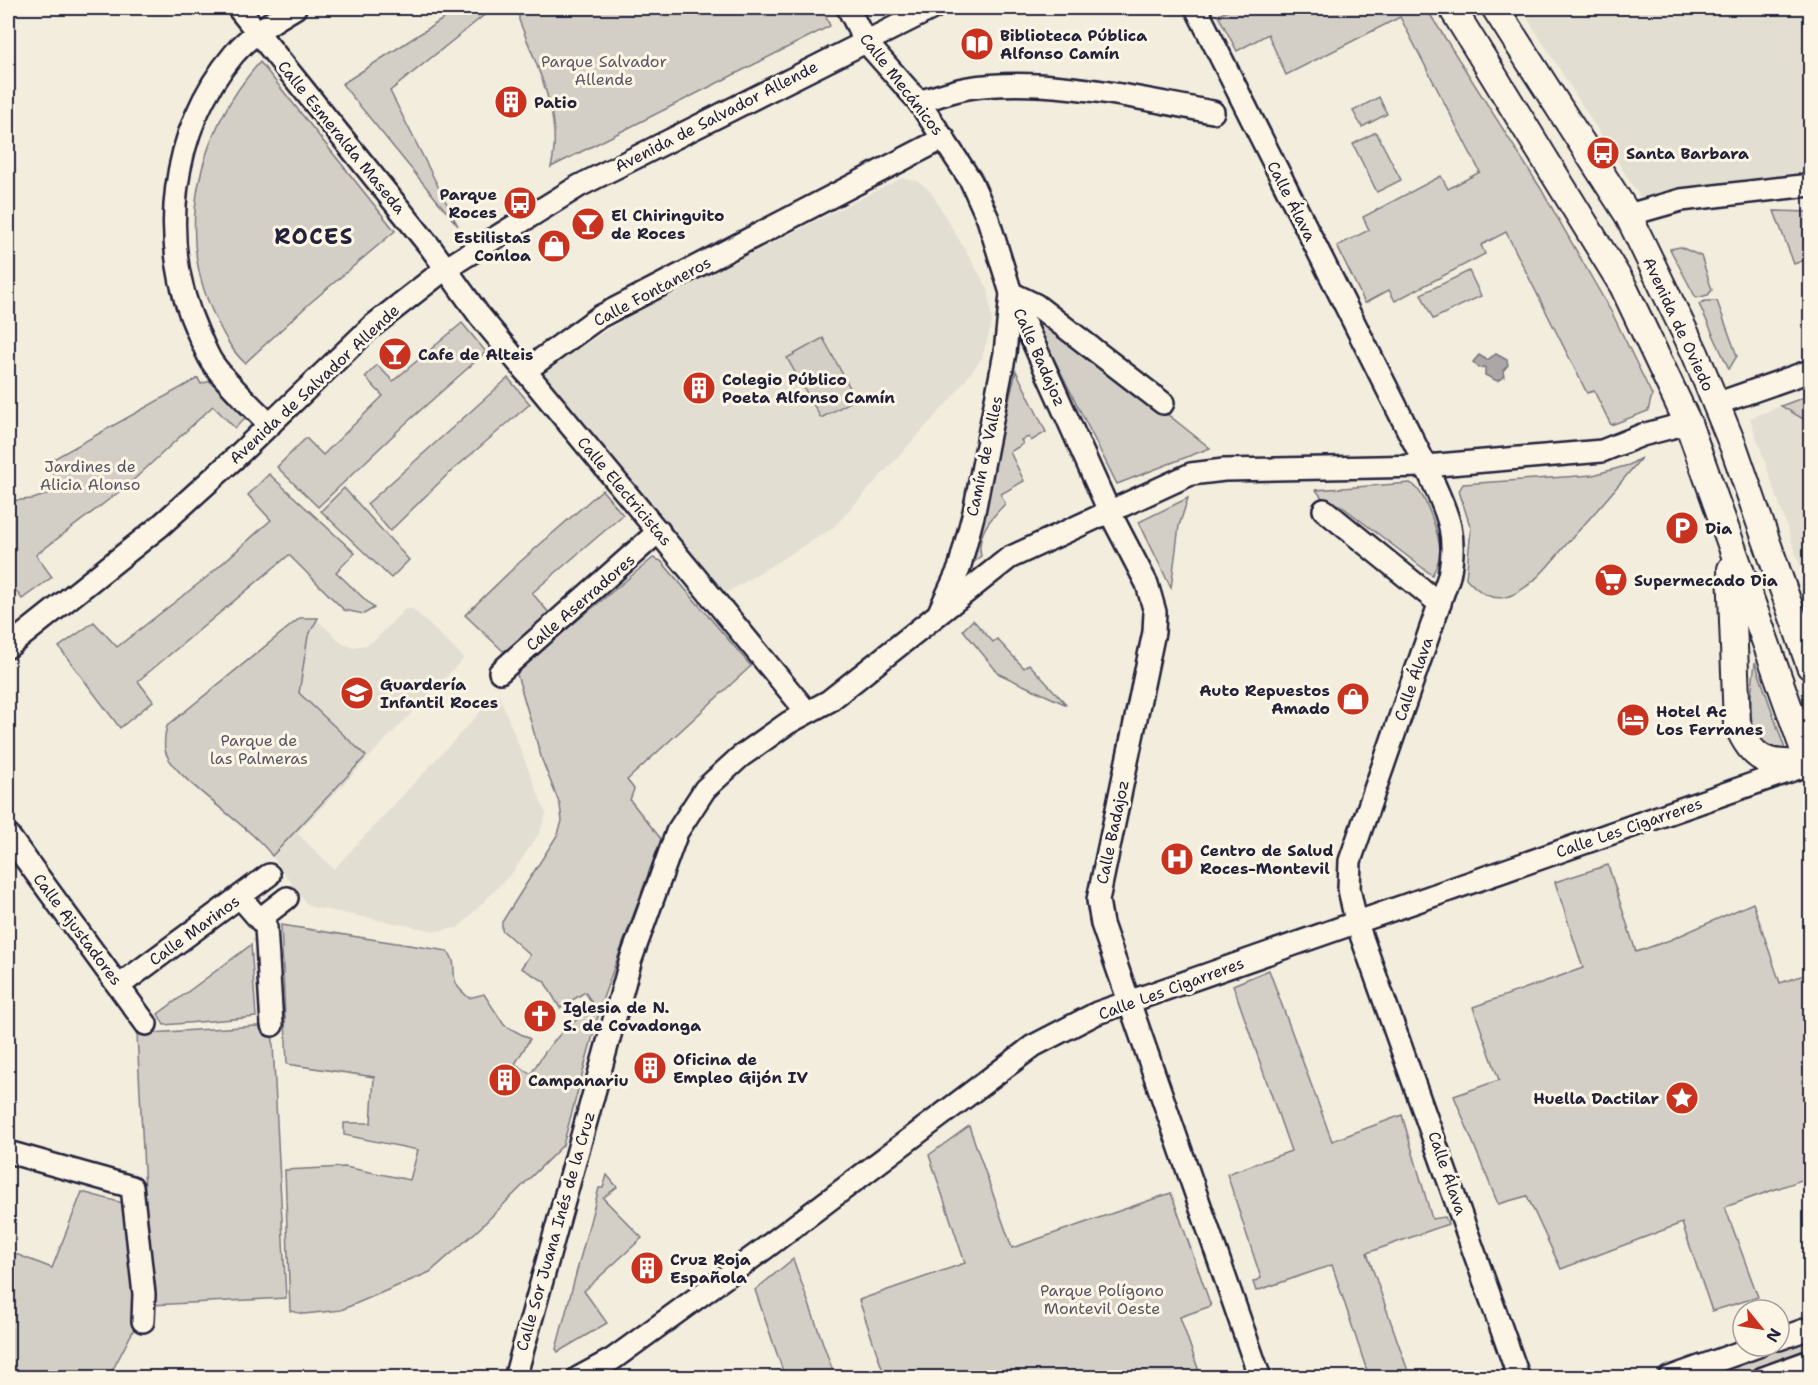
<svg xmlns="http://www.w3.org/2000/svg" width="1818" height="1385" font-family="'Shantell Sans',sans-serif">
<rect width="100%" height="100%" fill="#f3edde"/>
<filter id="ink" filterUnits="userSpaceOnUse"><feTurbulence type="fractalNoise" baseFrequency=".0167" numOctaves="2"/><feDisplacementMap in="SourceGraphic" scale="12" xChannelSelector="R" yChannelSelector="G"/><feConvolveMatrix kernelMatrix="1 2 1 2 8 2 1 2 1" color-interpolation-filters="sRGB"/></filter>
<g filter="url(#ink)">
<g fill="#e3ded2">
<polygon points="1521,8 1810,8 1810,177 1652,199 1640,197"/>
<polygon points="902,178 918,181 931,192 988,289 992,323 982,358 951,399 833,528 723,595 542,372 635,312"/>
<polygon points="1781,406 1810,423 1810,595 1750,418"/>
<polygon points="405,609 413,609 464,658 297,833 334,869 498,693 546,814 540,832 513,872 458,928 435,931 312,907 305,902 272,856 365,756 299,693 308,636 317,620 343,644 353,647 366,645 376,639"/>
</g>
<g fill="#d4cfc6" stroke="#7b7880" stroke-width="1.5">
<polygon points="460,8 493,8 390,91 458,226 342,84"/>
<path d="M 519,8 L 822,8 L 830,26 L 551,167 C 564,119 536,64 519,20 Z"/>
<polygon points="1233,8 1426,8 1541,189 1613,315 1652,395 1648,411 1611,425 1594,391 1587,393 1506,232 1481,245 1485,254 1395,301 1389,290 1365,303 1337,246 1369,230 1363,217 1441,176 1448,189 1480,172 1400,17 1286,75 1268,34 1237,51 1218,15"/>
<path d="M 260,62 L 395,231 L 310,303 L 245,363 C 232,351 225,337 217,321 C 173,235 197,132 260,62 Z"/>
<polygon points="1379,97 1387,114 1362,127 1353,111"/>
<polygon points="1376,132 1401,180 1377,192 1353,144"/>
<polygon points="1774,211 1810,212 1810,258 1794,264"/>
<polygon points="1680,247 1701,256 1712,290 1708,295 1696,298 1670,249"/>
<polygon points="1469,271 1481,296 1433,319 1421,294"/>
<polygon points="1705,301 1717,301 1737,356 1729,369 1699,304"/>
<polygon points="1036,317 1051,322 1210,448 1117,484 1034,319"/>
<polygon points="462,323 486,352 405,424 318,507 277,467 306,438 323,455 383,396 365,377 377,365 393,381"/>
<polygon points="823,338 856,399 821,418 787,358"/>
<path d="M 1016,371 L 1046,432 L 1031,441 L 1029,437 L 1021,440 L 1023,444 L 1010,452 L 1024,481 L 1001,494 L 1005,504 C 991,518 976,534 981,556 L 970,566 Z"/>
<polygon points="198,378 201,384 210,381 245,418 235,428 213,406 128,485 36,555 52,577 22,599 8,580 8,501 33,499 60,490 48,462"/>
<polygon points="508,378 530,404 447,475 390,531 367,504"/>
<polygon points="1810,395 1810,423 1781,406"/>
<path d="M 1641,458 C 1618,486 1595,513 1571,539 C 1555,557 1537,583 1514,594 C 1494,604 1479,593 1466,578 L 1471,529 L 1459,491 L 1463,484 L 1593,475 L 1629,465 Z"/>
<polygon points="269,474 355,553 336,572 374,608 364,614 344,610 289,555 138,681 153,701 120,728 59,647 94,622 117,647 207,577 271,520 248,495"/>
<path d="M 1410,483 C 1425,489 1440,537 1440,552 C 1439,561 1437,567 1432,575 L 1340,505 L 1326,503 L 1316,490 Z"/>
<polygon points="344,488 409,560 391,578 321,511"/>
<polygon points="602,490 623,515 532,593 550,614 509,649 503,651 465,615 520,562"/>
<polygon points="1188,498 1179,526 1171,588 1139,522"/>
<path d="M 653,558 L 661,561 L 751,666 L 627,780 L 634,789 L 630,800 L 661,839 L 603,998 L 563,1145 L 478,1230 L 430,1272 L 341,1310 L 304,1314 L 290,1311 L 285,1170 L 345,1167 L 410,1180 L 418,1150 L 344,1135 L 344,1123 L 371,1123 L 374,1077 L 287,1064 L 281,925 L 447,951 C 458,961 451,972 456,983 C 458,989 465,994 469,998 L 484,994 L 504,1025 L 530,1039 L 515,1064 L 531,1074 C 548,1044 566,1025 595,1007 L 585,992 L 560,1008 L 544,981 L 521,968 L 530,955 L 502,930 L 502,922 L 558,834 L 562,821 L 560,805 L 542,760 L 516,671 Z"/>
<path d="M 300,618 L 318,618 L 308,636 L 299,693 L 366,756 L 272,856 C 251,825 171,778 165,750 C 164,742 165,733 167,726 Z"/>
<polygon points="973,620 993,642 997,639 1024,668 1029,664 1067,705 999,674 963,630"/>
<path d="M 1755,662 L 1785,749 C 1738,745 1752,695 1755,662 Z"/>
<polygon points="1608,865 1636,952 1670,940 1753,903 1780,983 1810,973 1810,1177 1725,1207 1758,1297 1712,1311 1682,1223 1561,1269 1527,1196 1498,1204 1454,1096 1499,1080 1473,1007 1583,968 1555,882"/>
<polygon points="251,945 256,1017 164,1025 158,1014"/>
<polygon points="1269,970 1332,1141 1402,1115 1432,1219 1445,1217 1448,1224 1367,1253 1410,1377 1369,1377 1332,1265 1256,1291 1253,1282 1261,1278 1227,1174 1291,1151 1233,985"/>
<polygon points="272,1025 286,1298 151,1305 137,1034"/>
<polygon points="969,1126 1012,1248 1171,1193 1211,1306 1180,1317 1201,1377 885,1377 859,1300 965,1263 929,1155"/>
<polygon points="607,1175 617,1187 603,1198 642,1238 584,1291 607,1323 558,1352 556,1349 599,1188 603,1188"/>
<polygon points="82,1192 123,1203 139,1301 137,1323 109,1377 8,1377 8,1251 52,1268"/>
<polygon points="793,1259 835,1377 785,1377 755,1290"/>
<polygon points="1810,1339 1810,1355 1746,1377 1701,1378"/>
</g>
<polygon fill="#aca7a6" stroke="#75727b" stroke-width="1.5" points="1496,354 1507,360 1508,365 1503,371 1504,377 1497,381 1485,375 1485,367 1479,368 1473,362 1479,355 1487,360"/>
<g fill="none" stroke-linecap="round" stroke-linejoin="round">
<defs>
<g id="minor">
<polyline points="238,8 431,248 479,315 807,712"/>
<polyline points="848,8 865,41 919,102 971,181 988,219 1011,293 1109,511 1147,584 1155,612 1154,632 1098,900 1102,924 1260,1378"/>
<path d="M 1196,8 L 1426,466 C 1444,508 1459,529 1449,576 L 1350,861 L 1349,889 L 1356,921 L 1519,1378"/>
<path d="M 919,102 C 935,97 951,91 968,88 C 1046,76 1136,98 1213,112"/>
<polyline points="1628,215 1681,200 1810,185"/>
<polyline points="1011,293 1036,305 1163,403"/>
<polyline points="525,371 599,317 944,138"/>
<polyline points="1716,404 1810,371"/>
<path d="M 270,425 C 252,406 230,387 214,365 C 207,356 203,343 198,333 C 157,243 170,130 234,54 C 251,34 273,21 295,8"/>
<polyline points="1324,510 1440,604"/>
<polyline points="940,610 959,569 974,512 1005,353 1011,294"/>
<polyline points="8,647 160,526 235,458 371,327 445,269 579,186 933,8"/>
<polyline points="500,672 659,531"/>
<polyline points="8,835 146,1024"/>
<polyline points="240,897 266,927 272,1025"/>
<polyline points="260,919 287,898"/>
<polyline points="120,985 269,875"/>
<polyline points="8,1152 132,1187 144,1294 143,1321"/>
<polyline points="1779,1339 1810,1328"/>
<polyline points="515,1378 631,959 677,832 705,789 740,757 788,723 829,701 1009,558 1191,474 1224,470 1426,466 1602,451 1642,435 1688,423"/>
<polyline points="578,1378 613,1359 764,1249 1033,1046 1097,1013 1804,766"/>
<polyline points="1669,1378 1758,1346"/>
<polyline points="1763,1378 1810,1361"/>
</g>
<g id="major">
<polyline points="1452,8 1623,286 1688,423 1810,767"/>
<polyline points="1495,8 1628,215 1695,353 1734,448 1810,666"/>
<path d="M 1731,569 L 1737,724 C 1755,765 1768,763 1809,764"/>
</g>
</defs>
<use href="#minor" stroke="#22223b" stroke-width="26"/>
<use href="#major" stroke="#22223b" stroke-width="30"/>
<use href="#minor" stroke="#fcf5e5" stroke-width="21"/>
<use href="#major" stroke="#fcf5e5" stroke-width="26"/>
</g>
</g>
<defs>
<symbol id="library-disc" viewBox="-11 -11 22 22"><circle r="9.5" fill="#c8321e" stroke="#fcf5e5"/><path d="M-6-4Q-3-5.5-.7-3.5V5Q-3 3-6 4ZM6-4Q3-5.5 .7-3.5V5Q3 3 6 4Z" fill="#fff"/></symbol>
<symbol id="building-disc" viewBox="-11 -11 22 22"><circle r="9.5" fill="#c8321e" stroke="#fcf5e5"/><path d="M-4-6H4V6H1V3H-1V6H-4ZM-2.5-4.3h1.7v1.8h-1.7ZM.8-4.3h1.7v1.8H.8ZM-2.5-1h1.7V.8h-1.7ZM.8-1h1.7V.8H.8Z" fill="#fff"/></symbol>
<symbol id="bus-disc" viewBox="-11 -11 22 22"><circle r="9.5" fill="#c8321e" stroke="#fcf5e5"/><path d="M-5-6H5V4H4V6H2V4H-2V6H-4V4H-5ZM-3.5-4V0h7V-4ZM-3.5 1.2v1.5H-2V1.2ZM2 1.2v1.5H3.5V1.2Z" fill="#fff"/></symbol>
<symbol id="bar-disc" viewBox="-11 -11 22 22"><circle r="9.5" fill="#c8321e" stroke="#fcf5e5"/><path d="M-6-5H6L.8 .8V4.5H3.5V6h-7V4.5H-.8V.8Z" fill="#fff"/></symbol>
<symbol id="shop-disc" viewBox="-11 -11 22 22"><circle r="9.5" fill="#c8321e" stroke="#fcf5e5"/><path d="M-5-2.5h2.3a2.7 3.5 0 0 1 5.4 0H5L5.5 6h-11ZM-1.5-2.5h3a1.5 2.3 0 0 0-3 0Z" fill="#fff"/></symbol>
<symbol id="parking-disc" viewBox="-11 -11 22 22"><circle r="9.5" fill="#c8321e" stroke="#fcf5e5"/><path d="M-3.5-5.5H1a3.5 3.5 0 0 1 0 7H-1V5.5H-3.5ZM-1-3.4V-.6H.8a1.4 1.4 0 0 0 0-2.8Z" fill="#fff"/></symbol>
<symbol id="supermarket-disc" viewBox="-11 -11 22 22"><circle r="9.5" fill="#c8321e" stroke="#fcf5e5"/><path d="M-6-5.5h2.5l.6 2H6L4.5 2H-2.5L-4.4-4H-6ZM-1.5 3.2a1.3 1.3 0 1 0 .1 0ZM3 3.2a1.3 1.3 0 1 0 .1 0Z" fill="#fff"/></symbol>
<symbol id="school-disc" viewBox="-11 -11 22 22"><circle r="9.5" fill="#c8321e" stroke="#fcf5e5"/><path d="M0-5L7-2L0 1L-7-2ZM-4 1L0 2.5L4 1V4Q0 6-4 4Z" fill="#fff"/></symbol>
<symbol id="hotel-disc" viewBox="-11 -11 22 22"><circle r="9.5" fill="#c8321e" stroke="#fcf5e5"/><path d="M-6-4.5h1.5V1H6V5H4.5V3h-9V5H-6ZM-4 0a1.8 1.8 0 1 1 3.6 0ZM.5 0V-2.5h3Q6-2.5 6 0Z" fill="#fff"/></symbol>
<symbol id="hospital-disc" viewBox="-11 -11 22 22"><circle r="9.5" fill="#c8321e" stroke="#fcf5e5"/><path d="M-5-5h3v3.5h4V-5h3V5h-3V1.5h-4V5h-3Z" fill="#fff"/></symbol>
<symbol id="church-disc" viewBox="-11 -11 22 22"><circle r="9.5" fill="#c8321e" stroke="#fcf5e5"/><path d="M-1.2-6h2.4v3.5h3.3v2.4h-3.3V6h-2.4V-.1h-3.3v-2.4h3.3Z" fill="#fff"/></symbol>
<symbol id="sight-disc" viewBox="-11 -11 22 22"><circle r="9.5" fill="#c8321e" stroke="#fcf5e5"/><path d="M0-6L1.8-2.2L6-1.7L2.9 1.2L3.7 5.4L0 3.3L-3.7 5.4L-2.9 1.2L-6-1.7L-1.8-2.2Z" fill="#fff"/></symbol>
</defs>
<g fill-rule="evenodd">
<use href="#library-disc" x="958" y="25" width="38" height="38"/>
<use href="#building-disc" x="492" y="83" width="38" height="38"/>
<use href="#bus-disc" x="1584" y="134" width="38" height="38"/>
<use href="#bus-disc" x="501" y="184" width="38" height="38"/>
<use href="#bar-disc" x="569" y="205" width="38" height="38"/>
<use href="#shop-disc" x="535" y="227" width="38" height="38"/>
<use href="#bar-disc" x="376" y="335" width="38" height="38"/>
<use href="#building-disc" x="680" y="369" width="38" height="38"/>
<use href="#parking-disc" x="1663" y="509" width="38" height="38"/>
<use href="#supermarket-disc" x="1592" y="561" width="38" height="38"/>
<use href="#school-disc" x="338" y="674" width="38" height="38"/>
<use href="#shop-disc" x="1334" y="680" width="38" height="38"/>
<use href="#hotel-disc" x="1614" y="701" width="38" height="38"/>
<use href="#hospital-disc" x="1158" y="840" width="38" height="38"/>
<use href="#church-disc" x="521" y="997" width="38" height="38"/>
<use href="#building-disc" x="631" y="1049" width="38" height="38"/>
<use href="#building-disc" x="486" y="1061" width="38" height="38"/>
<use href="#sight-disc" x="1663" y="1079" width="38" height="38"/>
<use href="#building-disc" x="628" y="1249" width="38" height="38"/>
</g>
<g text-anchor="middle" stroke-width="6" stroke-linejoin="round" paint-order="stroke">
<g font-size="16" font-weight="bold" fill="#22223b" stroke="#fcf5e5" text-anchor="start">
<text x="1000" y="41">Biblioteca Pública<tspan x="1000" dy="18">Alfonso Camín</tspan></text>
<text x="534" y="108">Patio</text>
<text x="1626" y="159">Santa Barbara</text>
<text x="497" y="200" text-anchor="end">Parque<tspan x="497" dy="18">Roces</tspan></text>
<text x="611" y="221">El Chiringuito<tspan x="611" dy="18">de Roces</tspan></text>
<text x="531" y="243" text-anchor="end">Estilistas<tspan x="531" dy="18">Conloa</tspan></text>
<text x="418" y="360">Cafe de Alteis</text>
<text x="722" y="385">Colegio Público<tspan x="722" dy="18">Poeta Alfonso Camín</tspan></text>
<text x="1705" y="534">Dia</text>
<text x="1634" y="586">Supermecado Dia</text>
<text x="380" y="690">Guardería<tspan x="380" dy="18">Infantil Roces</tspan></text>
<text x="1330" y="696" text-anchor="end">Auto Repuestos<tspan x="1330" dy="18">Amado</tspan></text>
<text x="1656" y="717">Hotel Ac<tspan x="1656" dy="18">Los Ferranes</tspan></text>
<text x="1200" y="856">Centro de Salud<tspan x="1200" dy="18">Roces-Montevil</tspan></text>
<text x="563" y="1013">Iglesia de N.<tspan x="563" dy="18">S. de Covadonga</tspan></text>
<text x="673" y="1065">Oficina de<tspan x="673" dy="18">Empleo Gijón IV</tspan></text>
<text x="528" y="1086">Campanariu</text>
<text x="1659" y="1104" text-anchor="end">Huella Dactilar</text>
<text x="670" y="1265">Cruz Roja<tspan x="670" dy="18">Española</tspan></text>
</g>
<g font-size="16" fill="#575665" stroke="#fcf5e5">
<text x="604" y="67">Parque Salvador<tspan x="604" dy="18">Allende</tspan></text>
<text x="90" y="472">Jardines de<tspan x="90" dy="18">Alicia Alonso</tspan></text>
<text x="259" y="746">Parque de<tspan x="259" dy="18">las Palmeras</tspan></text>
<text x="1102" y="1296">Parque Polígono<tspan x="1102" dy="18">Montevil Oeste</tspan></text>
</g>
<g font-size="16" fill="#22223b" stroke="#fcf5e5">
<text transform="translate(902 84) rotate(52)" y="6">Calle Mecánicos</text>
<text transform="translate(716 116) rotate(-27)" y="6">Avenida de Salvador Allende</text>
<text transform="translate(342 137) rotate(51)" y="6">Calle Esmeralda Maseda</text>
<text transform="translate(1292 201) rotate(63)" y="6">Calle Álava</text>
<text transform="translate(652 291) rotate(-28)" y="6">Calle Fontaneros</text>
<text transform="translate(1679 324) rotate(65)" y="6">Avenida de Oviedo</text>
<text transform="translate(1040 357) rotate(66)" y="6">Calle Badajoz</text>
<text transform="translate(314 384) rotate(-43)" y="6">Avenida de Salvador Allende</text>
<text transform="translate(984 456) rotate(-78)" y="6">Camín de Valles</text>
<text transform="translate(625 491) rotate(50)" y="6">Calle Electricistas</text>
<text transform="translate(580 602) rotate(-41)" y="6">Calle Aserradores</text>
<text transform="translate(1413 679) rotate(-71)" y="6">Calle Álava</text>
<text transform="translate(1629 827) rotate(-19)" y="6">Calle Les Cigarreres</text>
<text transform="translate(1112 832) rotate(-78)" y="6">Calle Badajoz</text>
<text transform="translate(78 929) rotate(53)" y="6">Calle Ajustadores</text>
<text transform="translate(194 930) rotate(-36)" y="6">Calle Marinos</text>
<text transform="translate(1171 988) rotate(-20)" y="6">Calle Les Cigarreres</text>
<text transform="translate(1448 1173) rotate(71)" y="6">Calle Álava</text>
<text transform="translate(555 1231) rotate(-74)" y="6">Calle Sor Juana Inés de la Cruz</text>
</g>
<g font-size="22" font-weight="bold" letter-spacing="1.5" fill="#22223b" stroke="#fcf5e5">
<text x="314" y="244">ROCES</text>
</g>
</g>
<rect width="1818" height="1385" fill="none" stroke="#fcf5e5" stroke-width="30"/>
<rect x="15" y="15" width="1788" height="1355" fill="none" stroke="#22223b" stroke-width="2" filter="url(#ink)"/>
<g transform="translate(1761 1328) rotate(120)"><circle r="28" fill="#fcf5e5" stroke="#a5a1a1" stroke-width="1.5"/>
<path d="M0-4.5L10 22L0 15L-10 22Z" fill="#c8321e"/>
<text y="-9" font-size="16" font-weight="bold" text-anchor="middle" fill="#22223b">N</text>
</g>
</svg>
